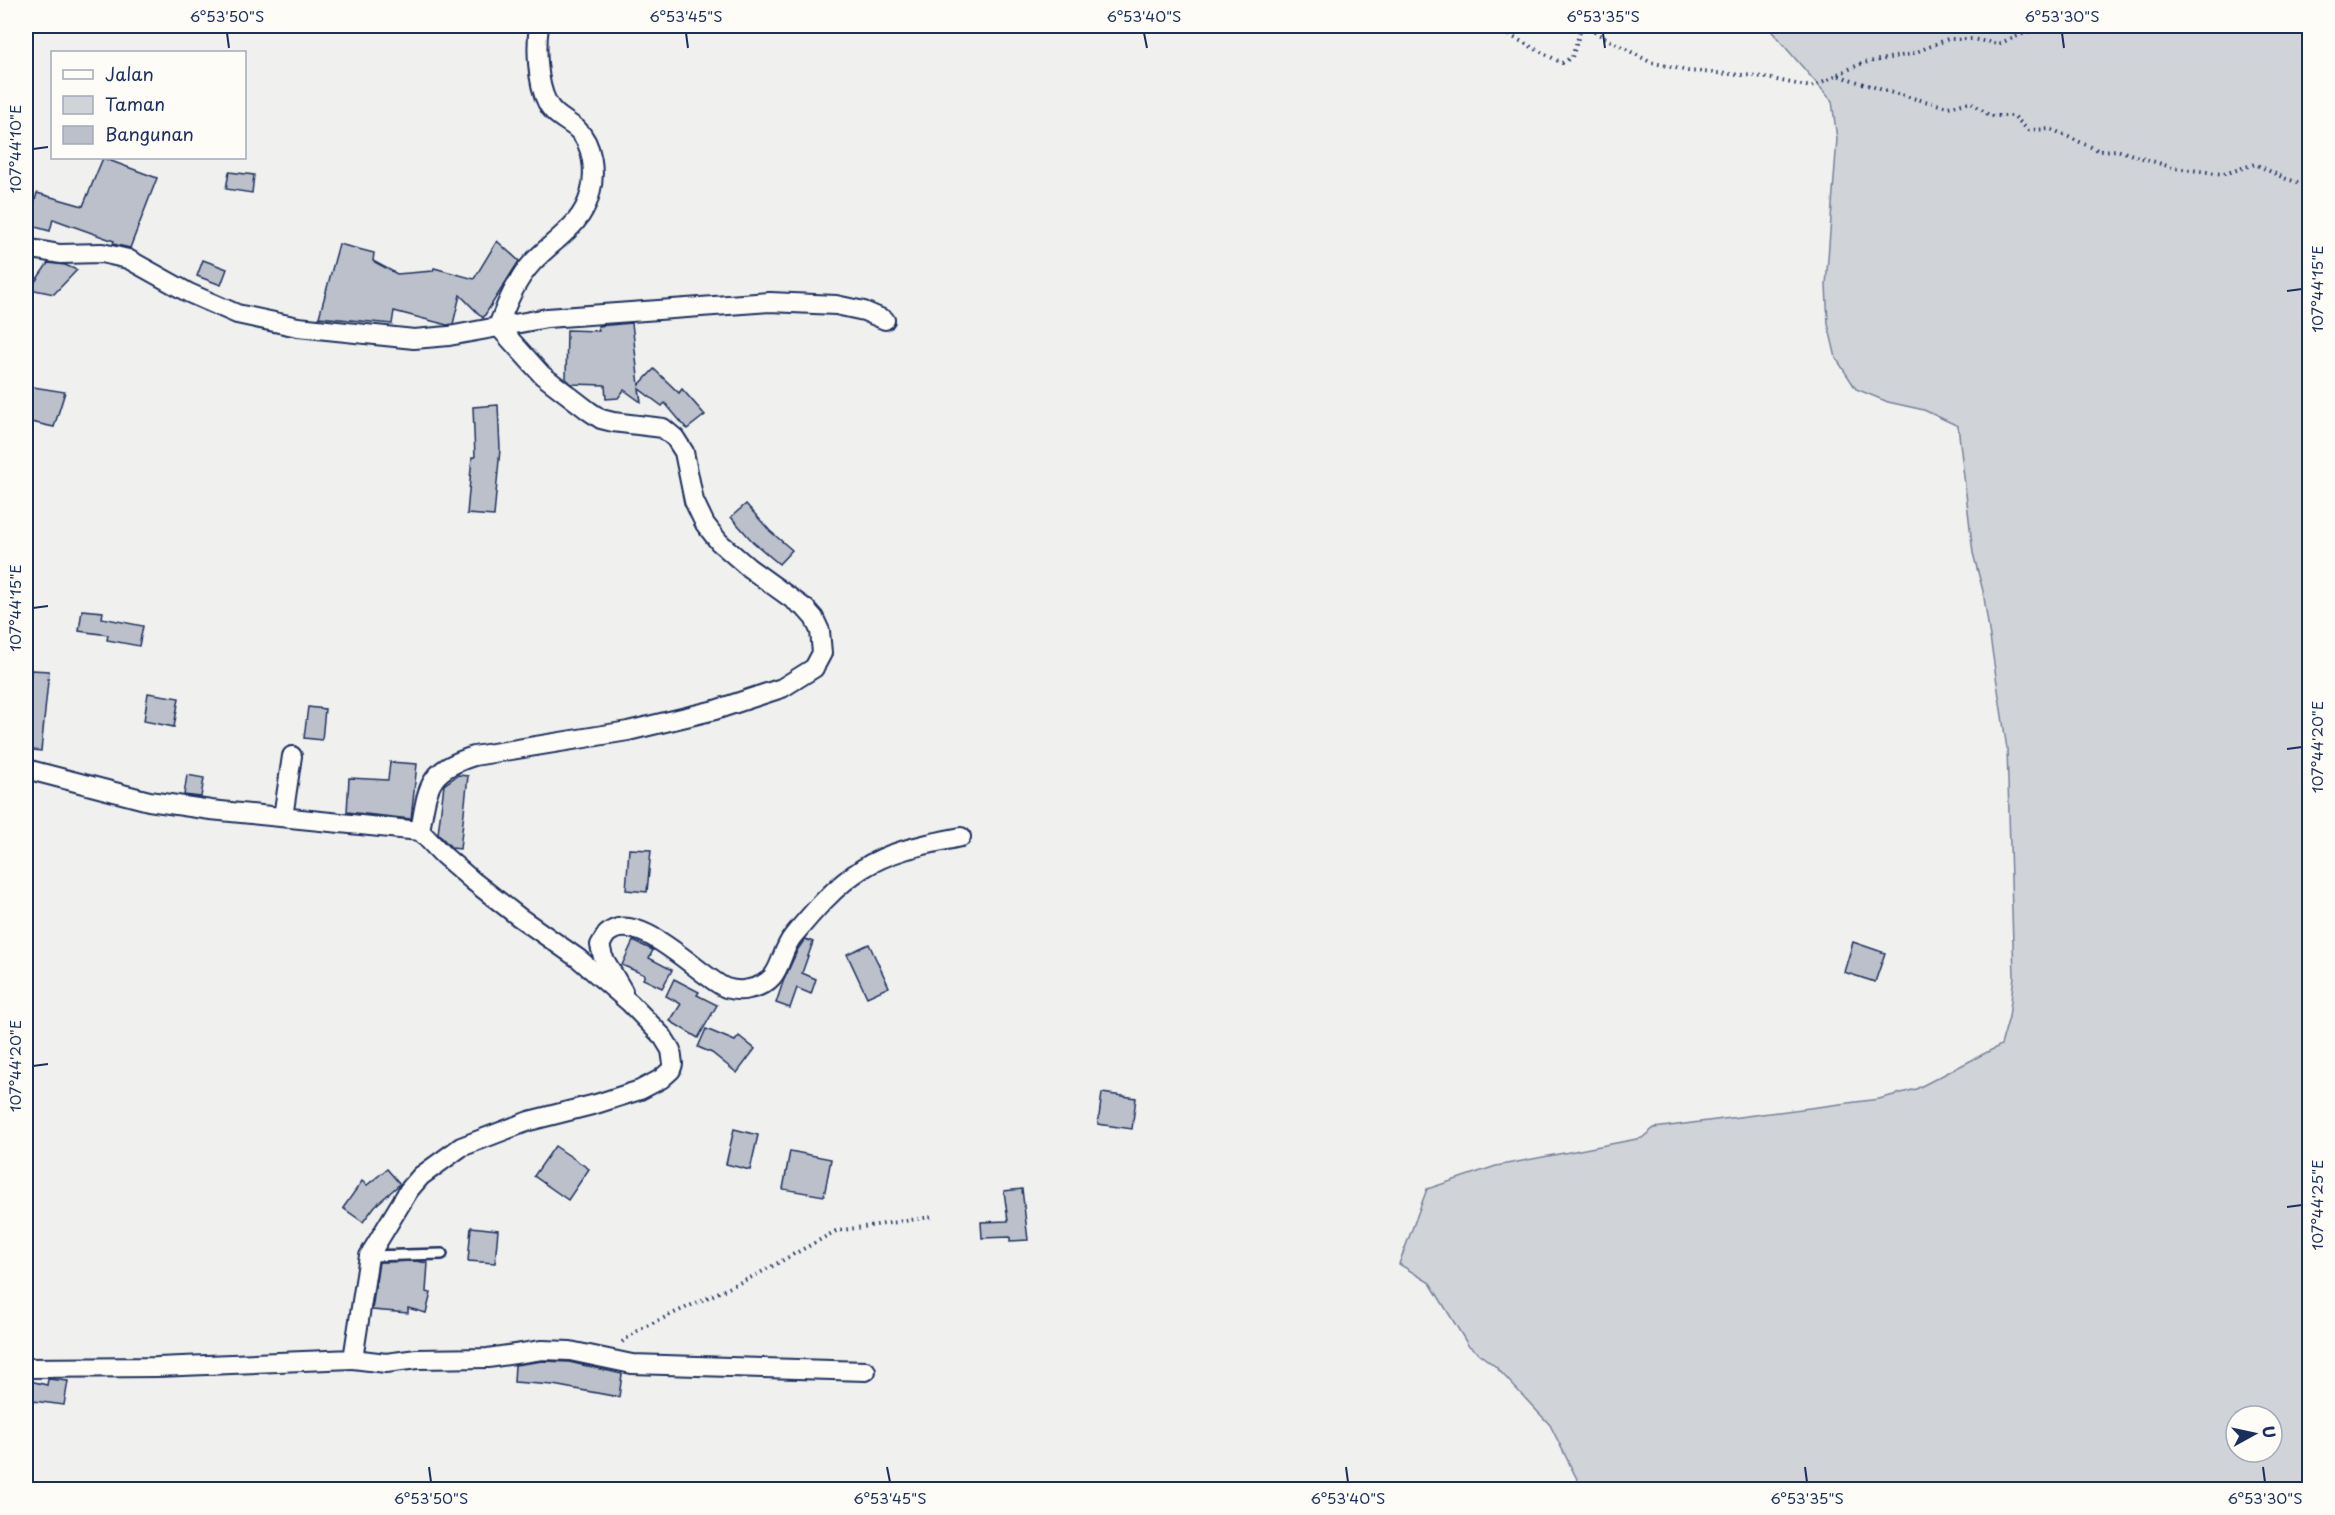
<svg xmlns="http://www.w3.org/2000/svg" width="2335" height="1515" font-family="'Playpen Sans',sans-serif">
<rect width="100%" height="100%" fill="#f0f0ee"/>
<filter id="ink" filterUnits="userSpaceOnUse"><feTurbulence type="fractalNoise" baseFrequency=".0167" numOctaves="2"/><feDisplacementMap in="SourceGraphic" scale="12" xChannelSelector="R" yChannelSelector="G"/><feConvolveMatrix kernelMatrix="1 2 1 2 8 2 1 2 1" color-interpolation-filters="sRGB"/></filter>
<g filter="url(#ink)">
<path fill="#d0d3d8" stroke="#76819b" stroke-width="1.5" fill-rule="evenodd" d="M 1767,26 L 2309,26 L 2309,1489 L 1582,1489 L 1550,1425 L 1496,1367 L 1468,1345 L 1430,1283 L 1399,1264 L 1427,1189 L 1496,1166 L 1642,1138 L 1654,1128 L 1879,1099 L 1916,1089 L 2001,1045 L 2009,1017 L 2014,976 L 2007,749 L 1983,591 L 1973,553 L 1958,426 L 1924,410 L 1888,402 L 1856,389 L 1836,358 L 1828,324 L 1826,285 L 1837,139 L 1832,101 ZM 2236,1416 L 2272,1416 L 2272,1452 L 2236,1452 Z"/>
<g fill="#bbc0ca" stroke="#1b2f5e" stroke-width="1.5">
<polygon points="103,158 157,178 130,248 113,244 114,241 53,219 50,231 28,225 37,193 83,206"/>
<polygon points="229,172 254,175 252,193 226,189"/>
<polygon points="497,241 519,261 483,318 460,295 453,324 447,325 394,311 392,324 319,317 339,244 374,253 373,261 397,274 433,271 434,268 474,279"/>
<polygon points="203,260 227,269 221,285 197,276"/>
<polygon points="48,263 65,265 77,270 54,294 30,289"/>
<polygon points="632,323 639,385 654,369 679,393 682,389 705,415 687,429 665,403 662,406 639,389 641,402 624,390 618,398 606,399 605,385 572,384 566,379 567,330 599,331 598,326"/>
<polygon points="27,386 65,392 54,427 26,421"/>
<polygon points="498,405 500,449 494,516 467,514 472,457 475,457 473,407"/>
<polygon points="746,504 770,531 792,550 779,564 753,542 731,517"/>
<polygon points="82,610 103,612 102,618 143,626 139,646 107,640 108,635 79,631"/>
<polygon points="31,670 49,671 41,751 26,749 26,717"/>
<polygon points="148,693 179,698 174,727 144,721"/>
<polygon points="308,707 325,709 322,740 304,738"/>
<polygon points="390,762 417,764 411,819 347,812 349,778 388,780"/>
<polygon points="187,775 204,778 201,797 184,795"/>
<polygon points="458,775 468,776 460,849 452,848 438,834 444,785"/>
<polygon points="629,849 651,850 647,892 626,890"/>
<polygon points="805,939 813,942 802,973 816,979 811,994 797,988 790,1008 776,1003 783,982 798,949"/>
<polygon points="633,941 653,950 649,958 672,970 662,988 643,979 645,975 622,965"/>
<polygon points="1853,942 1885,953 1875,982 1844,972"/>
<polygon points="869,944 889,987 867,997 847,954"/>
<polygon points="674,979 699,992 697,995 717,1005 698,1038 670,1021 681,1004 666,996"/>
<polygon points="706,1029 735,1041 739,1036 755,1049 737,1073 712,1053 698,1047"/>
<polygon points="1102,1093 1136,1098 1132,1129 1098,1124"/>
<polygon points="734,1129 758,1135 750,1170 726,1164"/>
<polygon points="555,1146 589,1169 568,1200 534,1176"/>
<polygon points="790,1151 831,1159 824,1196 783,1189"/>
<polygon points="387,1169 400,1184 375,1206 363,1222 343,1208 362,1181 367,1185"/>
<polygon points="1022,1189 1028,1240 1010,1241 1010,1237 982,1238 981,1222 1008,1221 1004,1191"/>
<polygon points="471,1227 498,1230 495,1263 468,1261"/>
<polygon points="415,1261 428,1263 426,1292 431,1293 426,1313 408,1308 408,1313 372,1310 379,1262"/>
<polygon points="543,1361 569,1362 622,1374 619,1397 553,1385 514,1382 515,1365"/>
<polygon points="48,1379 68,1381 64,1405 26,1400 26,1380 47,1385"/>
</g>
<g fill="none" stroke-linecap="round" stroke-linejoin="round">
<defs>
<polyline id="lane" points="369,1256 442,1254"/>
<g id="street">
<polyline points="26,248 60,254 102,253 128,259 189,293 237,314 298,327 414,339 449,336 547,318 770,302 836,305 864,311 885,320"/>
<polyline points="26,769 149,801 211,810 420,831 443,855 473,881 519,917 579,959 630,1003 663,1037 671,1050 673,1064 671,1070 661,1079 640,1090 596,1104 529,1121 461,1147 421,1176 409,1190 369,1256 353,1359 157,1367 26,1368"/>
<polyline points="283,817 292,756"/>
<path d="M 420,831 C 428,786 427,771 474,756 L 628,731 L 715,710 L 782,688 L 814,668 L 822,653 L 820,631 L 814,618 L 806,609 L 749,568 L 719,542 L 705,524 L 694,501 L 684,452 L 675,438 L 663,428 L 613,422 L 601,419 L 589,411 L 542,375 L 498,326 C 507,303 516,280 533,262 C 554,239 582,226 590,194 C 596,173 593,144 577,129 C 566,120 553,115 547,102 C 537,83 536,46 539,26"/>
<path d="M 623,991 L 603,957 L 600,945 C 602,942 605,936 607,934 C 637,906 701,978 726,988 C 733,990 742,991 749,989 C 784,982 777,956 793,936 C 813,912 835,886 862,869 C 891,850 927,844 961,837"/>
<polyline points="353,1359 386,1363 417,1359 488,1358 542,1350 570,1351 632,1364 866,1371"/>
</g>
</defs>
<use href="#lane" stroke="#1b2f5e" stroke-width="14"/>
<use href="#street" stroke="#1b2f5e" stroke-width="22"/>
<g stroke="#1b2f5e" stroke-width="4" stroke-dasharray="1.5 4.5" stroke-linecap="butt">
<polyline points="1474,26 1509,35 1562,63 1572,57 1580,32 1587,28 1650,62 1688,71 1757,76 1811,87 1837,75 1889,92 1948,107 1971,102 1990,116 2014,116 2028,130 2051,129 2100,151 2117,150 2174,168 2224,174 2255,164 2284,178 2310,186"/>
<polyline points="1838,74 1863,63 1911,54 1948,39 1972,39 1998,44 2042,26"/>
<polyline points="622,1342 640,1329 756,1275 836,1231 931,1217"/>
</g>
<use href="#lane" stroke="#fdfcf7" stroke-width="9"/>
<use href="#street" stroke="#fdfcf7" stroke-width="18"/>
</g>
</g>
<path fill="none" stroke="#1b2f5e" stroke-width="2" d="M 227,33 L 229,48M 686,33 L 688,48M 1144,33 L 1147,48M 1603,33 L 1605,48M 2062,33 L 2064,48M 33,149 L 48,147M 2287,291 L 2302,289M 33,608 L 48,606M 2287,749 L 2302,747M 33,1066 L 48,1064M 2287,1207 L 2302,1205M 429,1467 L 431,1482M 887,1467 L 890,1482M 1346,1467 L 1348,1482M 1805,1467 L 1807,1482M 2263,1467 L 2265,1482"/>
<rect width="2335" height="1515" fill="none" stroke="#fdfcf7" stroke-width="66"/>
<rect x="51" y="51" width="195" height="108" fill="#fdfcf7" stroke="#a3aaba" stroke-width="1.5"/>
<rect x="63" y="70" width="30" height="9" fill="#fdfcf7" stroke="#a3aaba" stroke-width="1.5"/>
<text x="105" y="81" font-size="18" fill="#1b2f5e">Jalan</text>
<rect x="63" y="96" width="30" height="18" fill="#d0d3d8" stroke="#a3aaba" stroke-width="1.5"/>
<text x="105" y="111" font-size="18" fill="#1b2f5e">Taman</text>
<rect x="63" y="126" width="30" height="18" fill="#bbc0ca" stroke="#a3aaba" stroke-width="1.5"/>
<text x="105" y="141" font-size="18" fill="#1b2f5e">Bangunan</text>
<g transform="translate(2254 1434) rotate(82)"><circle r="28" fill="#fdfcf7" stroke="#a3aaba" stroke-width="1.5"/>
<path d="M0-4.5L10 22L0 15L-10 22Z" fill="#1b2f5e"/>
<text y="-9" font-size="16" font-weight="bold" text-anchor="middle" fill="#1b2f5e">U</text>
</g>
<rect x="33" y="33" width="2269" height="1449" fill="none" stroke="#1b2f5e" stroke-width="2"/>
<g font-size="15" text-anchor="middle" fill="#1b2f5e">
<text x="227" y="22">6°53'50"S</text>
<text x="686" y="22">6°53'45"S</text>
<text x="1144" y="22">6°53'40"S</text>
<text x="1603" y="22">6°53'35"S</text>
<text x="2062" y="22">6°53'30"S</text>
<text transform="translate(16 149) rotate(-90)" y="5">107°44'10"E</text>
<text transform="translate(2318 289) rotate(-90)" y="5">107°44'15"E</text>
<text transform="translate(16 608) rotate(-90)" y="5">107°44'15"E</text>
<text transform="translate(2318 747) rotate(-90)" y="5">107°44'20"E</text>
<text transform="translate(16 1066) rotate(-90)" y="5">107°44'20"E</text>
<text transform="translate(2318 1205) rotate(-90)" y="5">107°44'25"E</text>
<text x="431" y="1504">6°53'50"S</text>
<text x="890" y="1504">6°53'45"S</text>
<text x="1348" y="1504">6°53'40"S</text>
<text x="1807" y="1504">6°53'35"S</text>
<text x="2265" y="1504">6°53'30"S</text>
</g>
</svg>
